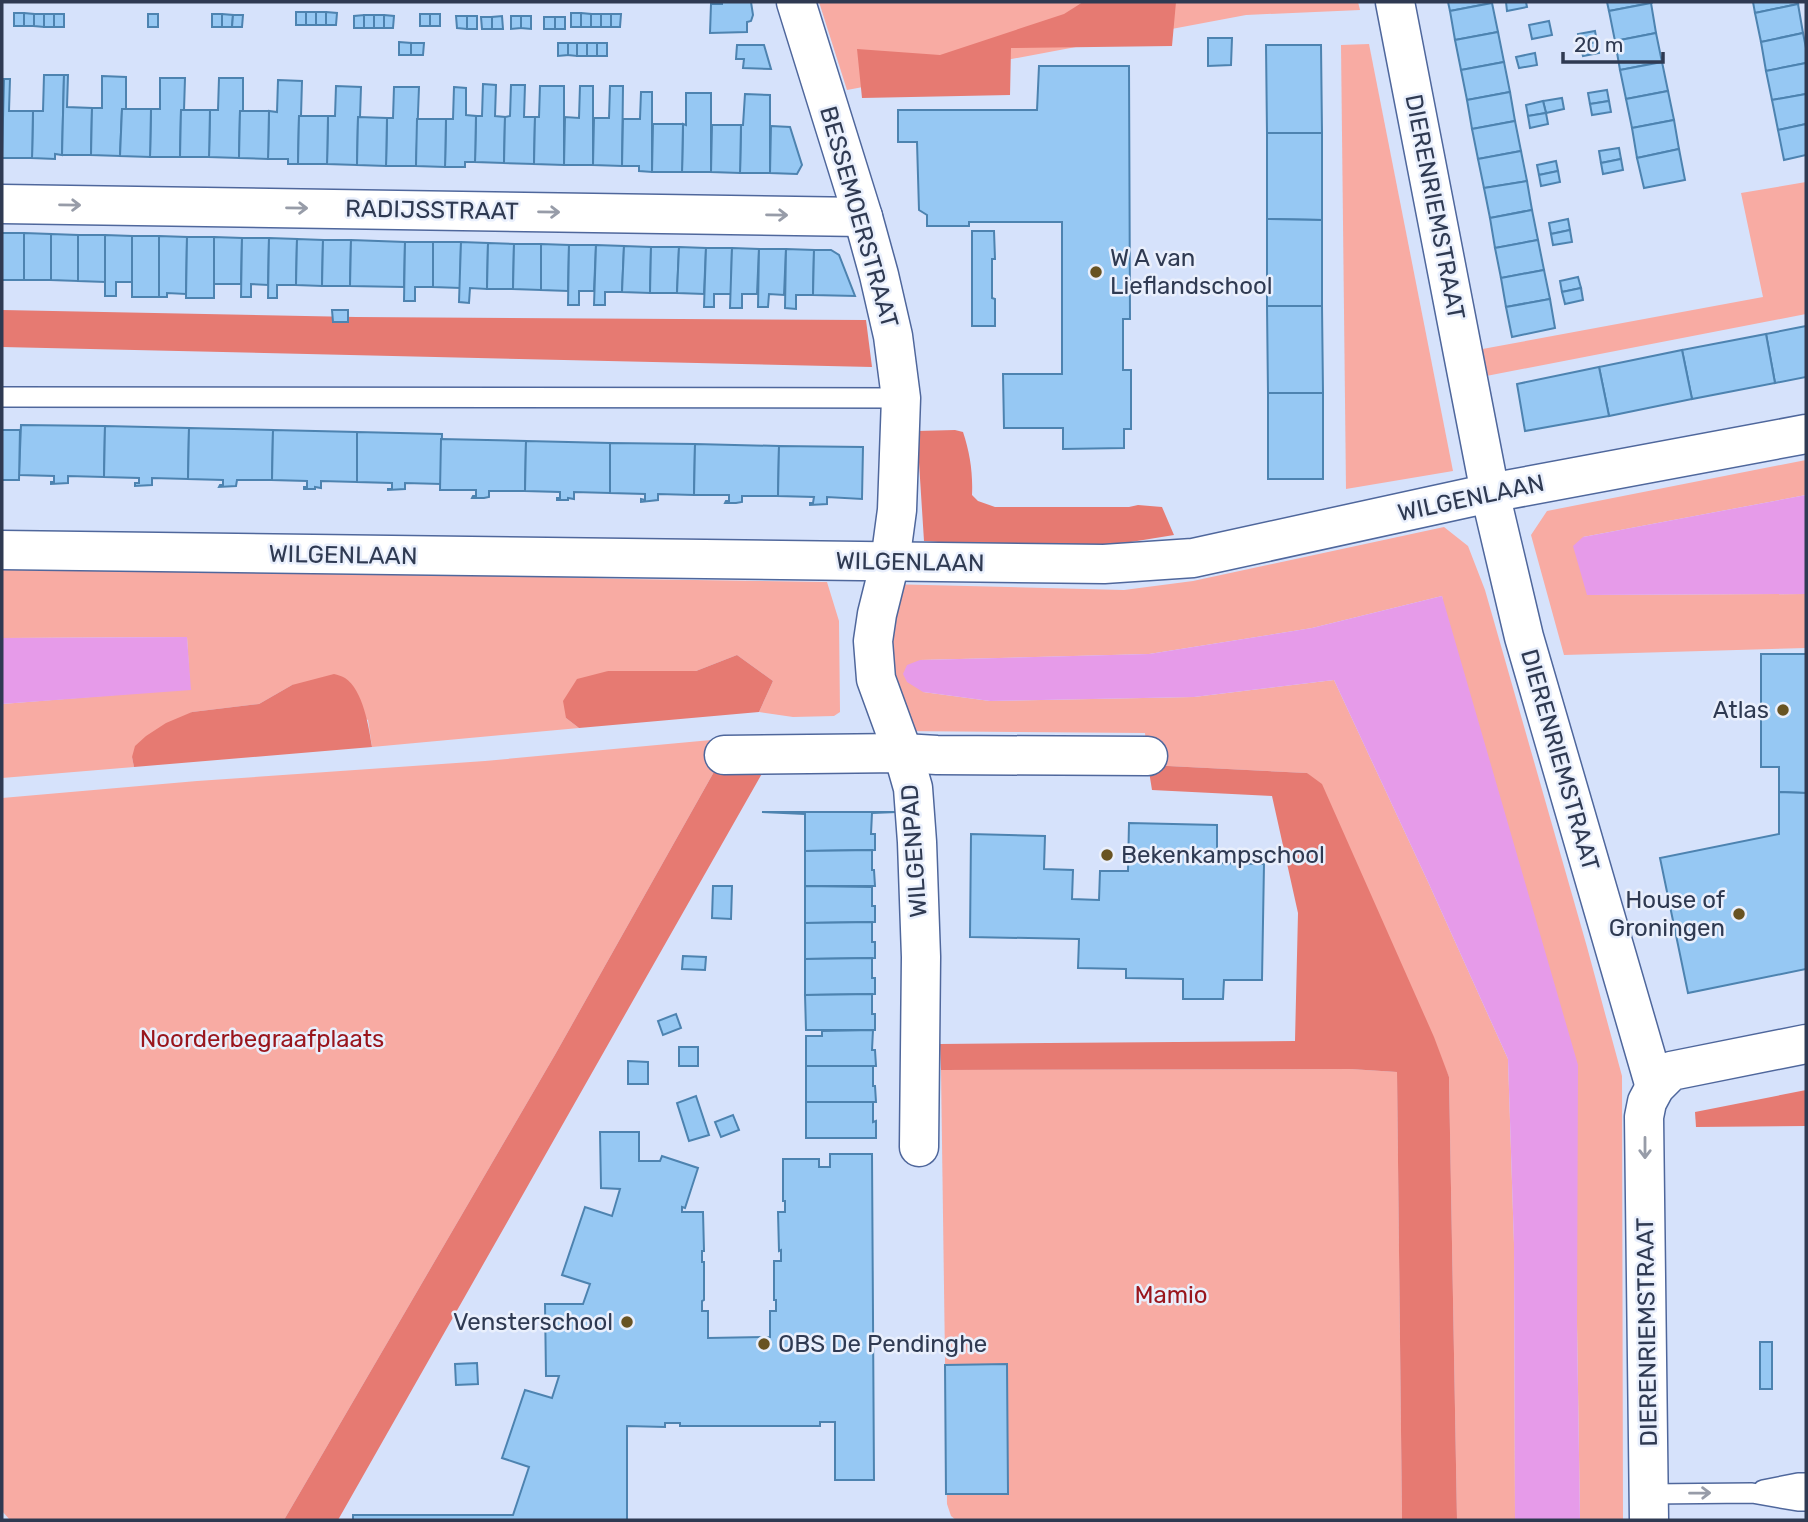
<svg xmlns="http://www.w3.org/2000/svg" width="1808" height="1522" font-family="Rubik,sans-serif">
<rect width="100%" height="100%" fill="#d6e2fb"/>
<g fill="#f8aba3">
<polygon points="819,2 1358,2 1360,10 1246,15 847,90"/>
<polygon points="1369,44 1453,471 1346,489 1341,45"/>
<polygon points="1806,182 1806,314 1481,377 1477,350 1763,297 1741,193"/>
<polygon points="1806,460 1806,495 1583,537 1588,595 1806,594 1806,648 1564,655 1531,535 1547,511"/>
<polygon points="1444,527 1468,546 1485,590 1587,947 1622,1076 1623,1520 1580,1520 1577,1324 1442,596 1312,628 1149,654 920,660 923,692 990,701 1194,697 1334,680 1429,884 1508,1059 1514,1244 1515,1520 1457,1520 1449,1077 1307,773 1148,765 1145,733 897,731 885,584 1124,590 1193,581"/>
<polygon points="2,561 626,579 827,582 839,621 840,712 834,716 793,717 759,712 773,681 737,655 696,671 608,671 566,718 579,728 372,747 368,720 292,685 259,704 192,712 132,757 134,767 2,778 2,704 190,689 187,637 2,638"/>
<polygon points="733,738 556,1053 284,1520 10,1520 2,1511 2,798 197,781 485,761"/>
<polygon points="1350,1069 1397,1072 1402,1520 956,1520 951,1516 947,1504 941,1070"/>
</g>
<g fill="#e67a72">
<polygon points="1083,2 1176,2 1172,46 1011,48 1010,95 862,98 857,49 940,55 1064,14"/>
<polygon points="2,310 356,317 866,320 872,367 2,347"/>
<path d="M 955,430 L 963,432 C 970,453 973,473 972,495 L 978,501 L 995,507 L 1129,507 L 1138,505 L 1162,507 L 1174,535 L 1100,547 L 996,546 L 924,541 L 917,431 Z"/>
<polygon points="737,655 773,681 759,712 579,728 566,718 563,701 577,679 608,671 696,671"/>
<path d="M 334,674 C 338,675 342,676 345,678 C 363,690 369,727 372,747 L 134,767 L 132,757 L 135,746 L 146,736 L 166,723 L 192,712 L 259,704 L 292,685 Z"/>
<polygon points="733,738 777,747 338,1520 284,1520 556,1053"/>
<polygon points="1148,765 1307,773 1322,784 1434,1037 1449,1077 1457,1520 1402,1520 1397,1072 1350,1069 941,1070 940,1044 1295,1041 1298,913 1272,796 1152,790"/>
<polygon points="1806,1090 1806,1126 1696,1127 1695,1112"/>
</g>
<g fill="#e69be9">
<polygon points="1806,495 1806,594 1587,595 1573,546 1583,537"/>
<polygon points="1442,596 1578,1065 1577,1324 1580,1520 1515,1520 1514,1244 1508,1059 1429,884 1334,680 1194,697 990,701 923,692 907,682 903,674 907,665 920,660 1149,654 1312,628"/>
<polygon points="187,637 191,690 2,704 2,638"/>
</g>
<g fill="#96c8f3" stroke="#4d83b0" stroke-width="2">
<polygon points="722,2 751,2 753,15 751,21 747,22 747,32 710,33 711,4 722,4"/>
<polygon points="1448,2 1492,2 1492,3 1450,11"/>
<polygon points="1506,2 1526,2 1527,7 1507,11"/>
<polygon points="1607,2 1650,2 1651,3 1609,11"/>
<polygon points="1753,2 1797,2 1798,4 1755,13"/>
<polygon points="1492,3 1498,32 1455,40 1450,11"/>
<polygon points="1651,3 1656,33 1615,41 1609,11"/>
<polygon points="1798,4 1803,33 1761,42 1755,13"/>
<rect x="296" y="12" width="10" height="13"/>
<rect x="306" y="12" width="10" height="13"/>
<rect x="316" y="12" width="10" height="13"/>
<polygon points="326,12 337,13 336,25 326,25"/>
<rect x="14" y="13" width="10" height="13"/>
<polygon points="24,13 34,14 34,26 24,26"/>
<rect x="571" y="13" width="10" height="14"/>
<polygon points="581,13 591,14 591,27 581,27"/>
<polygon points="34,14 44,14 44,27 34,26"/>
<rect x="44" y="14" width="10" height="13"/>
<rect x="54" y="14" width="10" height="13"/>
<rect x="148" y="14" width="10" height="13"/>
<rect x="212" y="14" width="10" height="13"/>
<polygon points="222,14 233,15 232,27 222,27"/>
<rect x="420" y="14" width="10" height="12"/>
<rect x="430" y="14" width="10" height="12"/>
<rect x="591" y="14" width="10" height="13"/>
<rect x="601" y="14" width="10" height="13"/>
<polygon points="611,14 621,14 620,27 611,27"/>
<polygon points="233,15 243,15 242,27 232,27"/>
<rect x="364" y="15" width="10" height="13"/>
<polygon points="364,15 364,28 354,28 354,16"/>
<rect x="374" y="15" width="10" height="13"/>
<polygon points="384,15 394,16 393,28 384,28"/>
<polygon points="456,16 467,16 467,29 457,28"/>
<rect x="467" y="16" width="10" height="13"/>
<polygon points="502,16 503,29 492,29 492,17"/>
<polygon points="511,16 521,16 521,28 511,29"/>
<polygon points="521,16 531,16 531,29 521,28"/>
<polygon points="481,17 492,17 492,29 482,29"/>
<rect x="544" y="17" width="11" height="12"/>
<rect x="555" y="17" width="10" height="12"/>
<polygon points="1549,21 1552,35 1532,39 1529,25"/>
<polygon points="1595,31 1597,42 1580,45 1578,34"/>
<polygon points="1498,32 1504,62 1461,70 1455,40"/>
<polygon points="1656,33 1662,62 1620,70 1615,41"/>
<polygon points="1803,33 1806,48 1806,63 1766,71 1761,42"/>
<polygon points="1208,38 1232,38 1231,65 1208,66"/>
<polygon points="399,42 411,43 411,55 399,55"/>
<polygon points="1597,42 1599,53 1583,56 1580,45"/>
<polygon points="411,43 424,43 423,55 411,55"/>
<polygon points="558,43 568,43 568,55 558,56"/>
<polygon points="568,43 577,43 577,56 568,55"/>
<rect x="577" y="43" width="10" height="13"/>
<rect x="587" y="43" width="10" height="13"/>
<rect x="597" y="43" width="10" height="13"/>
<polygon points="737,45 764,45 771,69 743,68 744,59 736,59"/>
<polygon points="1266,45 1321,45 1322,133 1267,133"/>
<polygon points="1535,53 1537,65 1519,68 1516,57"/>
<polygon points="1504,62 1510,92 1467,100 1461,70"/>
<polygon points="1662,62 1668,91 1626,99 1620,70"/>
<polygon points="1806,63 1806,94 1772,100 1766,71"/>
<polygon points="1039,66 1129,66 1130,319 1123,319 1123,370 1131,370 1131,429 1124,429 1124,448 1063,449 1063,428 1004,428 1003,374 1062,374 1062,222 969,222 969,226 927,226 927,215 919,210 917,142 898,142 898,110 1037,110"/>
<polygon points="44,75 64,75 62,155 55,154 55,159 32,158 33,111 43,111"/>
<polygon points="64,75 68,75 67,107 92,108 91,155 62,155"/>
<polygon points="102,76 126,77 126,109 122,109 120,156 91,155 92,108 102,108"/>
<polygon points="160,78 185,78 184,110 181,110 180,157 150,157 151,109 160,109"/>
<polygon points="219,78 243,78 243,111 240,111 239,158 209,157 210,110 218,110"/>
<polygon points="4,79 10,79 9,111 33,111 32,158 2,158"/>
<polygon points="278,80 302,81 301,116 299,116 298,164 288,164 288,159 268,159 269,111 277,112"/>
<polygon points="483,84 496,85 495,116 505,117 504,163 475,162 476,116 482,116"/>
<polygon points="511,85 525,85 524,117 535,117 534,164 504,163 505,117 510,116"/>
<polygon points="336,86 361,87 360,117 358,117 357,165 327,164 328,116 335,116"/>
<polygon points="540,86 564,86 564,165 534,164 535,117 539,117"/>
<polygon points="580,86 593,86 593,165 564,165 565,117 579,118"/>
<polygon points="610,86 623,86 622,166 593,165 594,118 609,118"/>
<polygon points="394,87 419,87 416,166 386,166 387,118 393,118"/>
<polygon points="454,87 466,88 466,115 476,116 475,162 465,162 465,167 445,167 446,119 453,119"/>
<polygon points="1607,90 1609,101 1590,104 1588,93"/>
<polygon points="1668,91 1674,120 1632,128 1626,99"/>
<polygon points="641,92 652,92 652,172 639,171 639,166 622,166 623,119 640,119"/>
<polygon points="1510,92 1515,121 1472,129 1467,100"/>
<polygon points="686,93 711,93 711,172 682,172 683,124 686,125"/>
<polygon points="745,94 770,95 770,173 740,173 741,125 743,125"/>
<polygon points="1806,94 1806,124 1778,130 1772,100"/>
<polygon points="1562,98 1564,109 1546,113 1543,101"/>
<polygon points="1543,101 1546,113 1528,116 1526,105"/>
<polygon points="1609,101 1611,112 1592,115 1590,104"/>
<polygon points="122,109 151,109 150,157 120,156"/>
<polygon points="181,110 210,110 209,157 180,157"/>
<polygon points="240,111 269,111 268,159 239,158"/>
<polygon points="1546,113 1548,124 1530,128 1528,116"/>
<polygon points="299,116 328,116 327,164 298,164"/>
<polygon points="358,117 387,118 386,166 357,165"/>
<polygon points="417,119 446,119 445,167 416,166"/>
<polygon points="1674,120 1679,149 1637,158 1632,128"/>
<polygon points="1515,121 1521,151 1478,159 1472,129"/>
<polygon points="653,124 683,124 682,172 652,172"/>
<polygon points="1806,124 1806,155 1784,160 1778,130"/>
<polygon points="712,125 741,125 740,173 711,172"/>
<polygon points="771,126 790,127 802,165 797,174 770,173"/>
<polygon points="1267,133 1322,133 1322,220 1267,219"/>
<polygon points="1619,148 1621,159 1601,163 1599,151"/>
<polygon points="1679,149 1685,180 1644,188 1637,158"/>
<polygon points="1521,151 1527,181 1484,188 1478,159"/>
<polygon points="1621,159 1623,170 1603,174 1601,163"/>
<polygon points="1556,161 1558,171 1539,175 1537,165"/>
<polygon points="1558,171 1560,182 1541,186 1539,175"/>
<polygon points="1527,181 1532,210 1490,218 1484,188"/>
<polygon points="1532,210 1538,240 1495,248 1490,218"/>
<polygon points="1267,219 1322,220 1322,306 1267,306"/>
<polygon points="1568,219 1570,230 1551,234 1549,223"/>
<polygon points="1570,230 1572,242 1553,245 1551,234"/>
<polygon points="972,231 994,231 995,259 992,259 992,298 995,299 995,326 972,326"/>
<rect x="2" y="233" width="22" height="47"/>
<polygon points="24,233 51,234 51,280 24,280"/>
<polygon points="51,234 78,235 78,281 51,280"/>
<polygon points="78,235 105,235 105,282 78,281"/>
<polygon points="105,235 132,236 132,282 116,282 116,296 105,296"/>
<rect x="132" y="236" width="27" height="61"/>
<polygon points="159,236 187,237 186,294 167,293 167,297 159,297"/>
<polygon points="187,237 214,237 214,298 186,298"/>
<polygon points="214,237 242,238 241,284 214,284"/>
<polygon points="242,238 269,238 268,285 251,284 251,297 241,297"/>
<polygon points="269,238 297,239 296,285 277,285 277,298 268,298"/>
<polygon points="297,239 323,240 322,286 296,285"/>
<polygon points="323,240 351,240 350,286 322,286"/>
<polygon points="351,240 405,242 404,287 350,286"/>
<polygon points="1538,240 1544,270 1501,278 1495,248"/>
<polygon points="405,242 433,242 433,287 415,287 415,301 404,301"/>
<polygon points="433,242 461,242 460,288 433,287"/>
<polygon points="461,242 488,243 487,289 470,288 469,303 459,302"/>
<polygon points="488,243 514,244 513,289 487,289"/>
<polygon points="514,244 541,244 541,290 513,289"/>
<polygon points="541,244 569,245 568,291 541,290"/>
<polygon points="569,245 596,245 594,291 579,291 579,305 568,305"/>
<polygon points="596,245 624,246 622,292 605,292 605,305 594,305"/>
<polygon points="624,246 651,247 650,293 622,292"/>
<polygon points="651,247 679,247 677,293 650,293"/>
<polygon points="679,247 706,248 704,294 677,293"/>
<polygon points="706,248 732,248 731,294 714,294 714,307 704,307"/>
<polygon points="732,248 759,249 757,294 742,294 742,308 730,308"/>
<polygon points="759,249 786,249 784,295 769,294 768,307 758,307"/>
<polygon points="786,249 814,250 813,295 796,295 796,309 785,308"/>
<polygon points="814,250 831,250 839,255 855,296 813,295"/>
<polygon points="1544,270 1550,299 1506,307 1501,278"/>
<polygon points="1578,277 1581,288 1562,292 1560,281"/>
<polygon points="1581,288 1583,300 1565,304 1562,292"/>
<polygon points="1550,299 1555,328 1512,337 1506,307"/>
<polygon points="1267,306 1322,306 1323,393 1268,393"/>
<polygon points="332,310 348,310 348,322 333,322"/>
<polygon points="1806,326 1806,377 1775,383 1766,334"/>
<polygon points="1766,334 1775,383 1692,399 1682,350"/>
<polygon points="1682,350 1692,399 1609,416 1599,367"/>
<polygon points="1599,367 1609,416 1525,431 1517,384"/>
<rect x="1268" y="393" width="55" height="86"/>
<polygon points="21,425 105,426 104,477 68,476 68,483 51,484 51,482 54,482 54,476 19,475"/>
<polygon points="105,426 189,428 188,479 152,478 152,485 135,486 135,483 139,483 139,478 104,477"/>
<polygon points="189,428 273,430 272,480 237,480 236,486 219,487 220,485 223,485 223,480 188,479"/>
<polygon points="2,430 20,430 19,480 2,480"/>
<polygon points="273,430 357,432 357,482 321,481 321,488 315,487 315,489 304,489 304,487 307,487 307,481 272,480"/>
<polygon points="357,432 442,434 441,484 405,483 405,489 388,490 388,489 392,489 392,483 357,482"/>
<polygon points="441,439 526,441 525,491 489,491 489,497 484,498 472,498 473,496 476,496 476,490 440,490"/>
<polygon points="526,441 610,443 610,493 574,492 574,499 568,498 568,500 557,500 557,498 560,498 560,492 525,491"/>
<polygon points="610,443 695,444 694,495 658,494 658,500 641,502 641,499 645,500 645,494 610,493"/>
<polygon points="695,444 779,446 778,496 742,496 742,502 736,503 725,503 726,501 729,501 729,495 694,495"/>
<polygon points="779,446 863,447 862,499 827,497 827,504 810,505 810,503 813,503 814,497 778,496"/>
<polygon points="1761,654 1806,654 1806,793 1779,792 1779,767 1761,767"/>
<polygon points="1779,792 1806,793 1806,969 1688,993 1660,858 1779,834"/>
<polygon points="762,812 897,812 872,813 871,834 875,834 875,850 805,851 805,814"/>
<polygon points="1129,823 1217,825 1217,863 1264,864 1262,980 1224,980 1223,999 1183,999 1183,979 1126,978 1126,969 1078,968 1079,939 970,937 971,834 1045,836 1044,869 1073,870 1072,899 1099,900 1100,871 1128,871"/>
<polygon points="872,850 872,870 874,870 875,886 805,886 805,851"/>
<polygon points="713,886 732,886 731,919 712,918"/>
<polygon points="805,886 872,887 872,906 875,906 875,922 805,923"/>
<polygon points="872,922 872,942 875,942 875,958 805,959 805,923"/>
<polygon points="683,956 706,957 705,970 682,969"/>
<polygon points="872,958 872,978 875,978 875,994 805,995 805,959"/>
<polygon points="872,994 872,1014 875,1014 875,1030 806,1030 805,995"/>
<polygon points="676,1014 681,1028 663,1035 658,1021"/>
<polygon points="873,1030 872,1050 875,1050 876,1066 806,1066 806,1036 822,1036 822,1031"/>
<rect x="679" y="1047" width="19" height="19"/>
<polygon points="628,1061 648,1062 648,1084 628,1084"/>
<polygon points="806,1066 873,1066 873,1086 875,1086 876,1102 806,1102"/>
<polygon points="696,1096 709,1135 689,1141 677,1103"/>
<polygon points="806,1102 873,1102 873,1122 876,1121 876,1138 806,1138"/>
<polygon points="733,1115 739,1130 721,1137 715,1122"/>
<polygon points="600,1132 639,1132 639,1161 660,1161 662,1156 698,1168 685,1208 682,1207 682,1212 703,1212 704,1251 702,1251 702,1262 704,1262 704,1300 702,1301 702,1311 708,1311 708,1338 770,1337 770,1311 776,1311 776,1300 774,1300 774,1261 781,1261 781,1250 779,1251 778,1212 785,1212 785,1201 783,1201 783,1159 819,1159 819,1167 830,1167 830,1154 872,1154 874,1480 835,1480 835,1422 820,1422 820,1426 680,1426 680,1423 665,1423 665,1427 627,1426 627,1520 353,1520 353,1515 513,1515 529,1467 502,1458 525,1390 552,1398 559,1376 546,1376 545,1304 583,1304 590,1284 562,1275 585,1207 612,1216 620,1189 601,1188"/>
<rect x="1760" y="1342" width="12" height="47"/>
<polygon points="477,1363 478,1384 456,1385 455,1364"/>
<polygon points="1007,1364 1008,1494 946,1494 945,1365"/>
</g>
<g fill="none" stroke-linecap="round" stroke-linejoin="round">
<defs>
<g id="service">
<polyline points="2,397 901,398"/>
<polyline points="1763,1490 1798,1483 1806,1483"/>
<polyline points="1649,1494 1752,1493 1798,1501 1806,1501"/>
</g>
<g id="minor">
<polyline points="796,2 863,217 879,275 893,336 901,398 897,510 890,562 877,614 873,641 876,679 903,753 913,788 917,842 921,957 919,1147"/>
<polyline points="1395,2 1490,493 1524,637 1655,1087"/>
<polyline points="2,204 863,217"/>
<polyline points="2,550 1104,564 1193,558 1490,493 1806,434"/>
<polyline points="724,755 903,753 937,755 1148,756"/>
</g>
<polyline id="tertiary" points="1649,1520 1644,1117 1647,1102 1655,1087 1671,1071 1806,1044"/>
</defs>
<use href="#service" stroke="#4f679c" stroke-width="22"/>
<use href="#minor" stroke="#4f679c" stroke-width="41"/>
<use href="#tertiary" stroke="#4f679c" stroke-width="41"/>
<use href="#service" stroke="#fff" stroke-width="19"/>
<use href="#minor" stroke="#fff" stroke-width="38"/>
<use href="#tertiary" stroke="#fff" stroke-width="38"/>
</g>
<defs><path id="oneway-shaft" d="M-6 0H5M1.5-3L5.5 0L1.5 3" fill="none" stroke-width="1.6" stroke-linecap="round" stroke-linejoin="round" transform="scale(1.75)"/></defs>
<g stroke="#979ca8">
<use href="#oneway-shaft" transform="translate(70 205) rotate(1)"/>
<use href="#oneway-shaft" transform="translate(297 208) rotate(1)"/>
<use href="#oneway-shaft" transform="translate(549 212) rotate(1)"/>
<use href="#oneway-shaft" transform="translate(777 215) rotate(1)"/>
<use href="#oneway-shaft" transform="translate(1645 1148) rotate(90)"/>
<use href="#oneway-shaft" transform="translate(1700 1493) rotate(-1)"/>
</g>
<g fill="#685322" stroke="#e9effc" stroke-width="2.5">
<circle cx="1096" cy="272" r="7"/>
<circle cx="1783" cy="710" r="7"/>
<circle cx="1107" cy="855" r="7"/>
<circle cx="1739" cy="914" r="7"/>
<circle cx="627" cy="1322" r="7"/>
<circle cx="764" cy="1344" r="7"/>
</g>
<g text-anchor="middle" stroke-width="5" stroke-linejoin="round" paint-order="stroke">
<g font-size="24" fill="#2f3a52" stroke="#e9effc">
<text transform="translate(1435 207) rotate(79)" y="8">DIERENRIEMSTRAAT</text>
<text transform="translate(432 210) rotate(1)" y="8">RADIJSSTRAAT</text>
<text transform="translate(859 217) rotate(74)" y="8">BESSEMOERSTRAAT</text>
<text transform="translate(1471 498) rotate(-12)" y="8">WILGENLAAN</text>
<text transform="translate(343 555) rotate(1)" y="8">WILGENLAAN</text>
<text transform="translate(910 562) rotate(1)" y="8">WILGENLAAN</text>
<text transform="translate(1560 760) rotate(74)" y="8">DIERENRIEMSTRAAT</text>
<text transform="translate(914 851) rotate(-94)" y="8">WILGENPAD</text>
<text transform="translate(1647 1332) rotate(-91)" y="8">DIERENRIEMSTRAAT</text>
</g>
<g font-size="24" fill="#2f3a52" stroke="#e9effc" text-anchor="start">
<text x="1110" y="266">W A van<tspan x="1110" dy="28">Lieflandschool</tspan></text>
<text x="1769" y="718" text-anchor="end">Atlas</text>
<text x="1121" y="863">Bekenkampschool</text>
<text x="1725" y="908" text-anchor="end">House of<tspan x="1725" dy="28">Groningen</tspan></text>
<text x="613" y="1330" text-anchor="end">Vensterschool</text>
<text x="778" y="1352">OBS De Pendinghe</text>
</g>
<g font-size="24" fill="#99151c" stroke="#e9effc">
<text x="262" y="1047">Noorderbegraafplaats</text>
<text x="1171" y="1303">Mamio</text>
</g>
</g>
<rect width="1808" height="1522" fill="none" stroke="#2f3a52" stroke-width="7"/>
<path d="M1563 52v10h100v-10" fill="none" stroke="#2f3a52" stroke-width="3.5"/>
<text x="1574" y="52" font-size="21" fill="#2f3a52" stroke="#e9effc" stroke-width="5" paint-order="stroke">20 m</text>
</svg>
